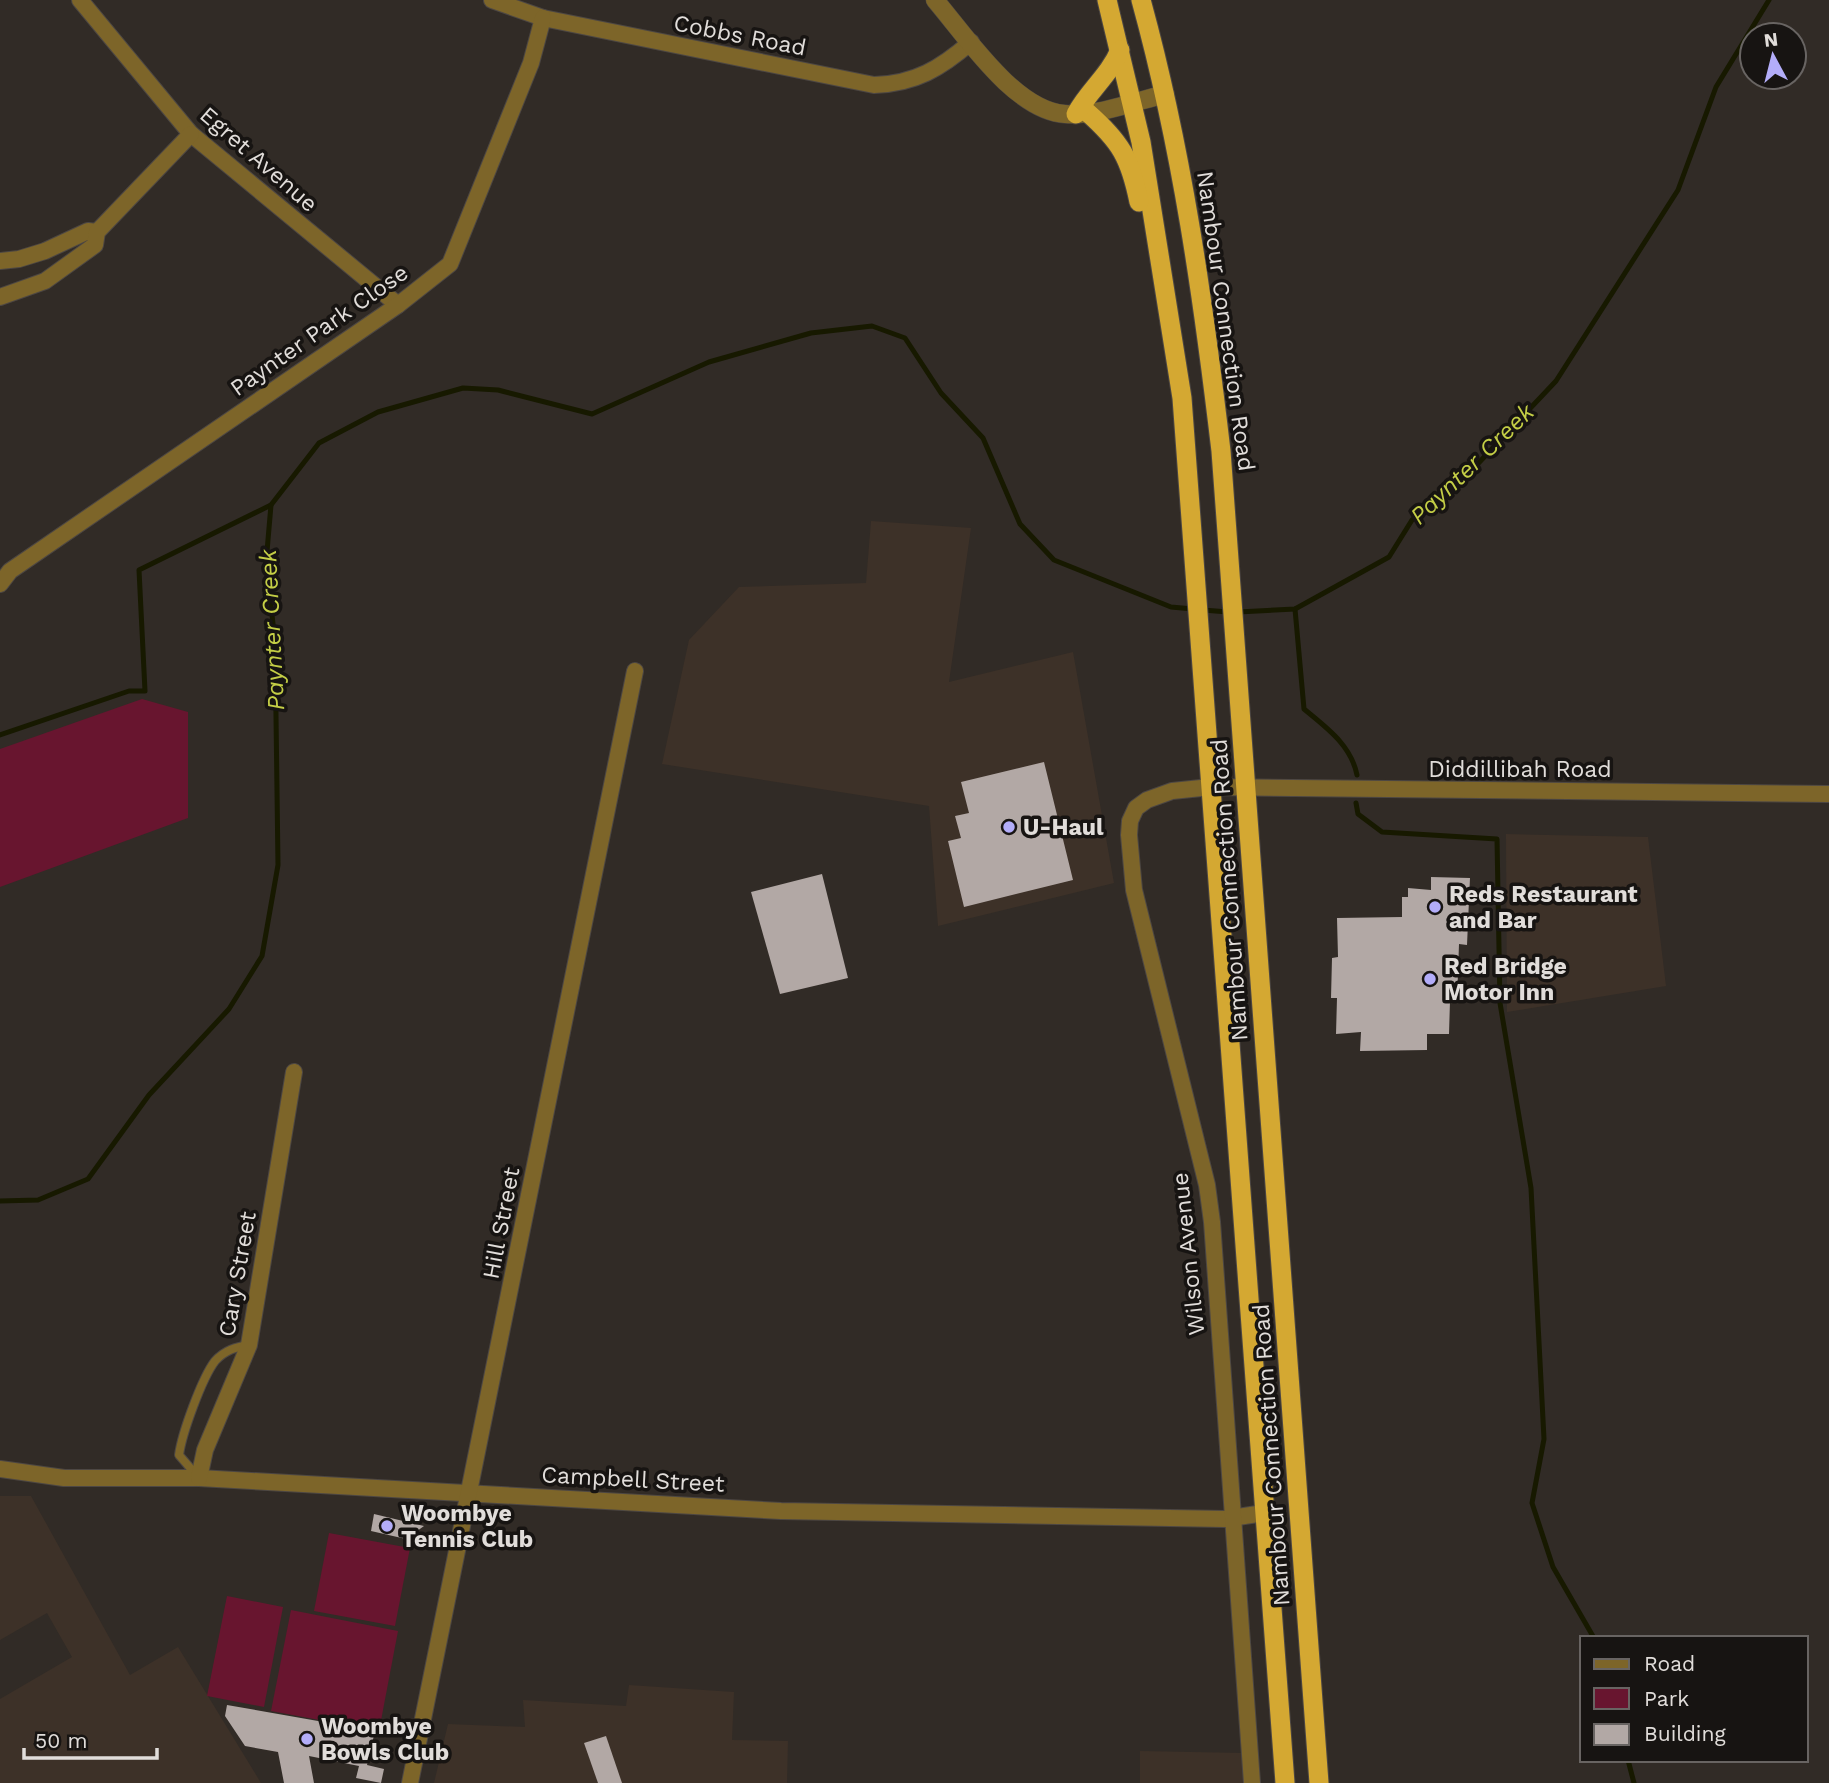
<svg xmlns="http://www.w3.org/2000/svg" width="1829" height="1783" font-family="'Work Sans',sans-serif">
<rect width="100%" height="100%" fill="#312b26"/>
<g fill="#3d3128">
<polygon points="871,521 971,528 949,682 1073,652 1114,883 938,926 929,806 662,764 689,640 739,587 866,583"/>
<polygon points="1506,834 1648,837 1666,986 1507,1012"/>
<polygon points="0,1496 31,1496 130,1675 178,1647 261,1783 0,1783 0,1699 72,1657 47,1613 0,1640"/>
<polygon points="629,1685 734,1692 732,1740 788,1741 787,1783 434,1783 448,1724 525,1727 523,1700 626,1706"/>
<polygon points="1140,1751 1244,1753 1246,1783 1140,1783"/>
</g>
<g fill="#68152f">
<polygon points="142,699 188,712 188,818 0,887 0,749"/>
<polygon points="329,1533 410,1548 395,1626 314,1611"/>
<polygon points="227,1596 283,1607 264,1707 207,1696"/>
<polygon points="291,1610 398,1631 379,1731 271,1711"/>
</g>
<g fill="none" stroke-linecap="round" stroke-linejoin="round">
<g stroke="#171900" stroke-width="5">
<path d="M 1295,609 L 1304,709 C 1327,728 1351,745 1357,775"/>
<polyline points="1203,610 1228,612"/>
<polyline points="1238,612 1295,609 1389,557 1412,520 1454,489 1556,381 1678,190 1716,87 1769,0"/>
<polyline points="0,735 129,691 145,691 139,570 271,505"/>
<polyline points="1356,803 1358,814 1382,832 1497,839 1500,1003 1531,1188 1544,1439 1532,1503 1553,1567 1594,1638"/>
<polyline points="0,1201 38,1200 88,1179 149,1095 229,1009 262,956 278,865 275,641 266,563 271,505 319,443 378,412 463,388 498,390 592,414 709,362 811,333 872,326 905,338 941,393 983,438 1020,524 1054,560 1171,607 1193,609"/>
<polyline points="1628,1760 1634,1783"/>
</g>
</g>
<g fill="#b2a8a5">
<polygon points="1044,762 1073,880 964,907 948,841 961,838 955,816 969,813 961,782"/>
<polygon points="822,874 848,978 780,994 751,892"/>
<polygon points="1431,877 1470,878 1467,945 1459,944 1457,1001 1450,1001 1449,1034 1427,1034 1427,1050 1360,1051 1361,1032 1336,1034 1337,998 1331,998 1332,958 1338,957 1337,918 1402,917 1402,897 1408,897 1408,888 1431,890"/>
<polygon points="374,1514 424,1526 406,1539 371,1531"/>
<polygon points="227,1705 375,1731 367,1765 384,1769 381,1783 356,1778 359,1766 309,1756 314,1783 284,1783 278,1752 245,1746 225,1716"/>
<polygon points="606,1736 622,1783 598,1783 584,1743"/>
</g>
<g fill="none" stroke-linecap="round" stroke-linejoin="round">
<defs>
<path id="service" d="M 198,1477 L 179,1455 C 182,1433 202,1378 215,1361 C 225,1350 236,1347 249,1345"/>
<g id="minor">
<polyline points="80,0 191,134 398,305"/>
<path d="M 492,0 L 543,18 L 874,85 C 915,84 941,68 971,42"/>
<polyline points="0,261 19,259 45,251 88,231 97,232"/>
<polyline points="0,297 45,281 95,245 97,232 191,134"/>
<polyline points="0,584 10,571 398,305 450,264 531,63 543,18"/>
<polyline points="0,1469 64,1478 199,1478 781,1511 1225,1519 1264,1513"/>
<polyline points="199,1478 205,1450 249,1345 294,1072"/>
<polyline points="410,1783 635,671"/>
<polyline points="1252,1783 1212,1222 1207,1185 1134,890 1129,835 1130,821 1136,808 1147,800 1172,791 1211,787 1829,794"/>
</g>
<path id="tertiary" d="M 935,0 C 966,36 1015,111 1065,114 C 1098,116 1134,102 1165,94"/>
<g id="trunk">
<polyline points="1107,0 1141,142 1182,398 1285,1783"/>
<path d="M 1141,0 C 1182,149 1203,298 1221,451 L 1319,1783"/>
<path d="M 1087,112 C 1121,142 1130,158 1139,202"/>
<path d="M 1076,114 C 1089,90 1109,76 1120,50"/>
</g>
</defs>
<use href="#service" stroke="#4d4743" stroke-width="10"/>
<use href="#minor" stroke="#4d4743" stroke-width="18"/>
<use href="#tertiary" stroke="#4d4743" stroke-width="19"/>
<use href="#trunk" stroke="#4d4743" stroke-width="21"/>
<use href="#service" stroke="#7d6529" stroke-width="8"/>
<use href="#minor" stroke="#7d6529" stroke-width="16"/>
<use href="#tertiary" stroke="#7d6529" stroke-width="18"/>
<use href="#trunk" stroke="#d4a832" stroke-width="19"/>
</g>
<g fill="#b3adf9" stroke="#171412" stroke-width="2.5">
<circle cx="1009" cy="827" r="7"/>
<circle cx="1435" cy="907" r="7"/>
<circle cx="1430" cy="979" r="7"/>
<circle cx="387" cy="1526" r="7"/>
<circle cx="307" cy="1739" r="7"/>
</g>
<g text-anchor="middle" stroke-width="7" stroke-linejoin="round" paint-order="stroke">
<g font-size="23" fill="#e1ddda" stroke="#171412">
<text transform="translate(740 35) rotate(11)" y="8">Cobbs Road</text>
<text transform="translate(259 159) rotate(41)" y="8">Egret Avenue</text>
<text transform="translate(1226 321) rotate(82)" y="8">Nambour Connection Road</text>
<text transform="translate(319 330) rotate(-35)" y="8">Paynter Park Close</text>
<text x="1520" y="777">Diddillibah Road</text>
<text transform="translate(1229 890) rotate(-94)" y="8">Nambour Connection Road</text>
<text transform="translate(501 1223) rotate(-79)" y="8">Hill Street</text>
<text transform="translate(1188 1254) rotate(-96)" y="8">Wilson Avenue</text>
<text transform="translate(237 1274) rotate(-80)" y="8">Cary Street</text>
<text transform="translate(1271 1455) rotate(-94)" y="8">Nambour Connection Road</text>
<text transform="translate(633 1479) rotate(3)" y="8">Campbell Street</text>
</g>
<g font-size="23" font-weight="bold" fill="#e1ddda" stroke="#171412" text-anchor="start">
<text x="1023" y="835">U-Haul</text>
<text x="1449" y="902">Reds Restaurant<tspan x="1449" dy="26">and Bar</tspan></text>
<text x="1444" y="974">Red Bridge<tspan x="1444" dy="26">Motor Inn</tspan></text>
<text x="401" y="1521">Woombye<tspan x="401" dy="26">Tennis Club</tspan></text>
<text x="321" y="1734">Woombye<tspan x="321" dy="26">Bowls Club</tspan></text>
</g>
<g font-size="24" font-style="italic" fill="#c4ce46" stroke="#171412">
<text transform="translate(1472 464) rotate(-44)" y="8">Paynter Creek</text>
<text transform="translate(272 630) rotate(-93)" y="8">Paynter Creek</text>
</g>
</g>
<rect x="1580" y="1636" width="228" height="126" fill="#171412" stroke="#686462" stroke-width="2"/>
<rect x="1594" y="1659" width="35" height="10" fill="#7d6529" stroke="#686462" stroke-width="2"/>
<text x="1644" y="1671" font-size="21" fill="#e1ddda">Road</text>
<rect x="1594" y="1688" width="35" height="21" fill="#68152f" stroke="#686462" stroke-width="2"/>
<text x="1644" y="1706" font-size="21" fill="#e1ddda">Park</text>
<rect x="1594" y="1724" width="35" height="21" fill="#b2a8a5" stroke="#686462" stroke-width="2"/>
<text x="1644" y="1741" font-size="21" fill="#e1ddda">Building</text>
<g transform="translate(1773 56) rotate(353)"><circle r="33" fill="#171412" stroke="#686462" stroke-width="2"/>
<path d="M0-5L12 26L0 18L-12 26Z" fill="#b3adf9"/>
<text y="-10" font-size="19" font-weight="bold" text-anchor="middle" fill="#e1ddda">N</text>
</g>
<path d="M24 1748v10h133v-10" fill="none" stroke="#e1ddda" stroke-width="3.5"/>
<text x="35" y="1748" font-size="21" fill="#e1ddda" stroke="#171412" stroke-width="5" paint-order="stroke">50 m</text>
</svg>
